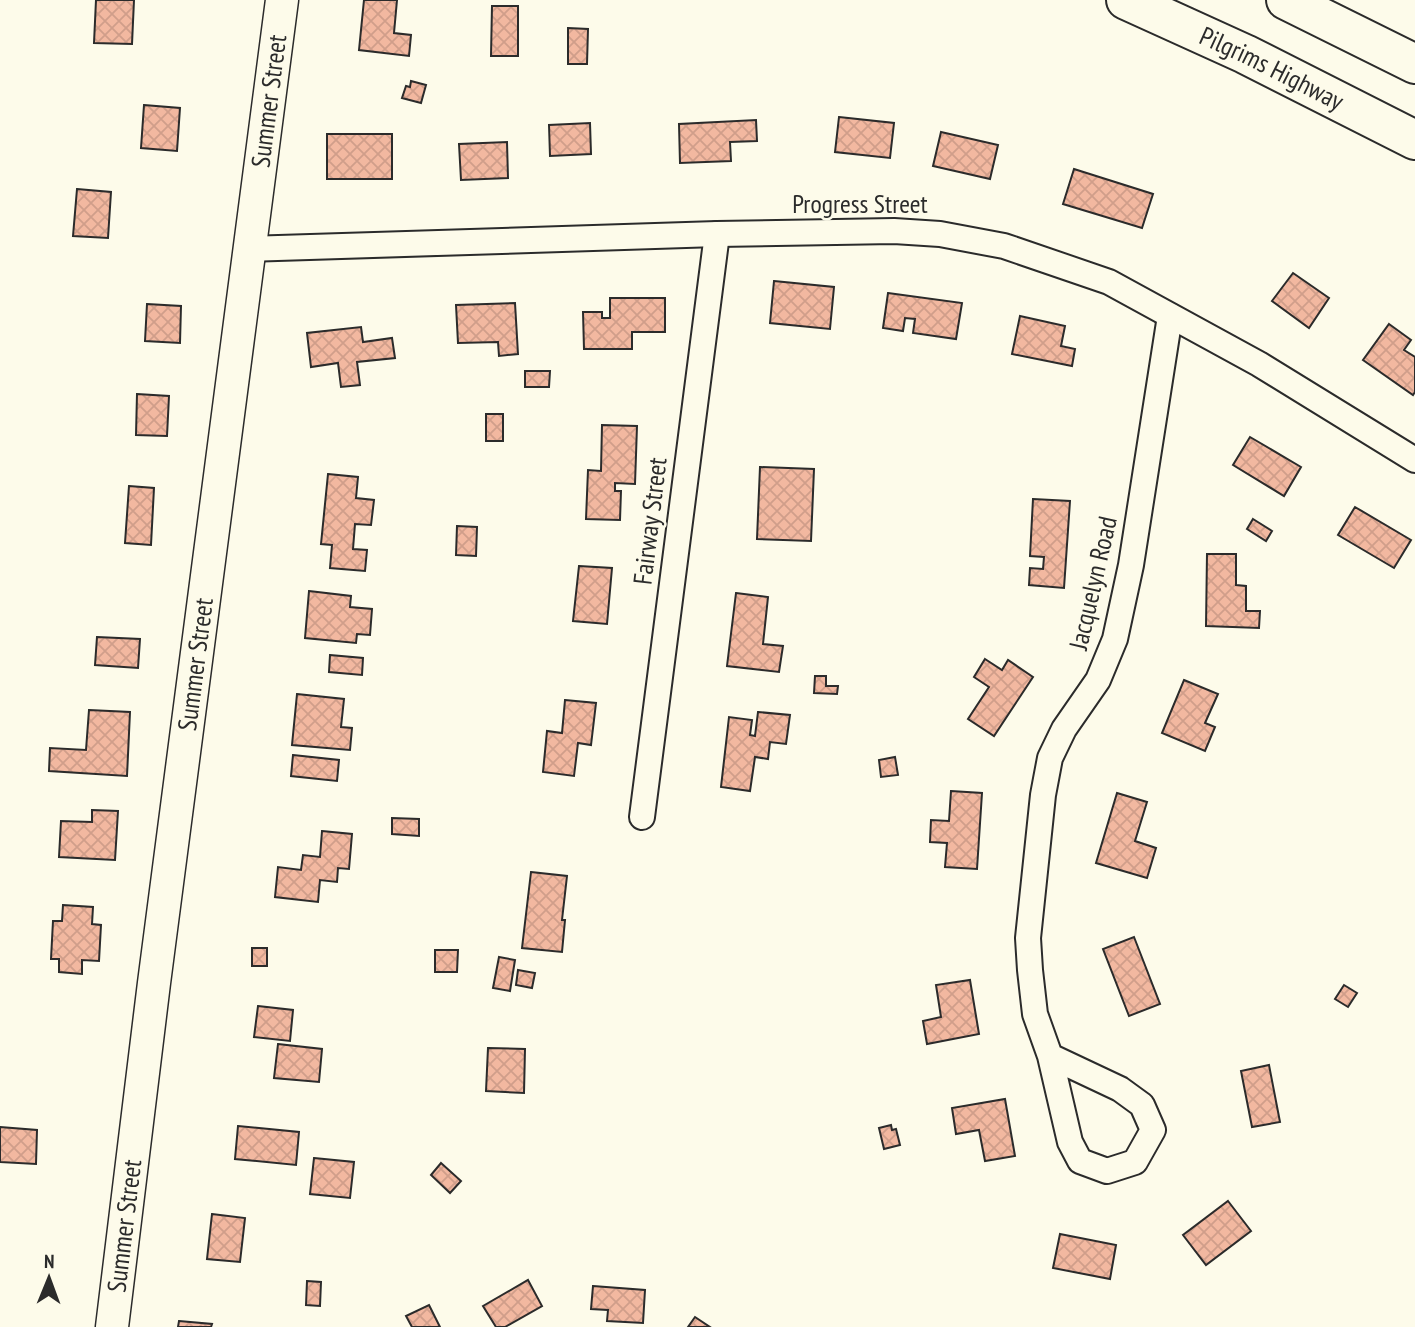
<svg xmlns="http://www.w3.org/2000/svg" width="1415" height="1327" font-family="'PT Sans Narrow',sans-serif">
<defs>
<pattern id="building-cross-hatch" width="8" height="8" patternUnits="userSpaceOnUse" patternTransform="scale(1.75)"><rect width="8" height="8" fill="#f2b8a0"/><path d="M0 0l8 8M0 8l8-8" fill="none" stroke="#d09e8a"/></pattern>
</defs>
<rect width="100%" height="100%" fill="#fdfbea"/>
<g fill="url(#building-cross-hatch)" stroke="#2b2b2b" stroke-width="2">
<polygon points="96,0 134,0 132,44 94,43"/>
<polygon points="364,0 397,0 394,33 411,35 409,56 359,50"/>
<polygon points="492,6 518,6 518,56 491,56"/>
<polygon points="568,28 588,29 587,64 568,64"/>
<polygon points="411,81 426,85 421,103 402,98 406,86 410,87"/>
<polygon points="144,105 180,108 177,151 141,148"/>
<polygon points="839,117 894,123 890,158 835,152"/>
<polygon points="756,120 757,141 730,142 731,161 680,163 679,124"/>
<polygon points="590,123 591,154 550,156 549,125"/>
<polygon points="941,132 998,145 990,179 933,166"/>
<rect x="327" y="134" width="65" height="45"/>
<polygon points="507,142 508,178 461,180 459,144"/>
<polygon points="1074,169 1153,194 1142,228 1063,204"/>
<polygon points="77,189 111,192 108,238 73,236"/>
<polygon points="1293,273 1329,298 1309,328 1272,301"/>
<polygon points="774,281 834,287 830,329 770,323"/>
<polygon points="888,293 962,303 956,339 913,333 915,319 905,318 903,331 883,328"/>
<polygon points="610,298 665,298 665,332 632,332 632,349 584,349 583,312 602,312 602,318 610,318"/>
<polygon points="515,303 518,354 499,356 498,342 458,343 456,305"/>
<polygon points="147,304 181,306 180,343 145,341"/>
<polygon points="1020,316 1065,326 1061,346 1075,349 1072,366 1012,354"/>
<polygon points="1389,324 1411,340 1404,350 1415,357 1415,392 1413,395 1363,360"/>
<polygon points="361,327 363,342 392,338 395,358 357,362 360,385 341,387 338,363 311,367 307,333"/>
<polygon points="525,371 550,371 549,387 525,387"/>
<polygon points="137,394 169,396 167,436 136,435"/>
<rect x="486" y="414" width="17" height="27"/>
<polygon points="602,425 637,426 635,484 615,483 615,491 621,491 620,520 586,519 588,470 601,471"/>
<polygon points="1250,437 1301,467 1284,496 1233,465"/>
<polygon points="760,467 814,469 811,541 757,539"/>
<polygon points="328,474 358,477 356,498 374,500 371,525 355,524 353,549 367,550 365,571 330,568 332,545 321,544"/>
<polygon points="129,486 154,488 151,545 125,543"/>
<polygon points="1033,499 1070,501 1064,588 1029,585 1030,568 1043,569 1044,557 1030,556"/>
<polygon points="1355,507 1411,540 1394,568 1338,535"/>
<polygon points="1253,519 1272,531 1266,541 1247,529"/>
<polygon points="457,526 477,527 476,556 456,555"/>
<polygon points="1207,554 1236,554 1236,585 1246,586 1246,611 1260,611 1259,628 1206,626"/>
<polygon points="579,566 612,568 607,624 573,621"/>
<polygon points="309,591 351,596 350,607 372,609 370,635 357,634 356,643 305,638"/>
<polygon points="736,593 768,597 763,644 783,646 779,672 727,666"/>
<polygon points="97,637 140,639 138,668 95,665"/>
<polygon points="330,655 363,658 362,675 329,672"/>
<polygon points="985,659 1002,670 1008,660 1033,677 994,736 968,719 989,687 974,677"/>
<polygon points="815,676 826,676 826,686 838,686 837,694 814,693"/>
<polygon points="1184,680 1218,694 1205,723 1215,727 1205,751 1162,733"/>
<polygon points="297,694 344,699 341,727 352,728 350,750 292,745"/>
<polygon points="565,700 596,703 591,745 578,743 574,776 543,772 547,731 562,733"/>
<polygon points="89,710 130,712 127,776 49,771 50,748 86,750"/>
<polygon points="758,712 790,715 786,744 770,742 768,759 755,757 750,791 721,787 729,717 752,720 750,735 755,736"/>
<polygon points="293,755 339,760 337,781 291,776"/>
<polygon points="895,757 898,775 881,777 879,760"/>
<polygon points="951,791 982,793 977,869 945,867 947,843 930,842 931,820 949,821"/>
<polygon points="1117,793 1147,802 1135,841 1156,848 1147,878 1096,863"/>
<polygon points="92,810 118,811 115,860 59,857 61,821 92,822"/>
<polygon points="392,818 419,819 419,836 392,834"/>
<polygon points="322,831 352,834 349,869 338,868 337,882 320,880 318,902 275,897 278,867 301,870 303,855 320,857"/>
<polygon points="531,872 567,876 562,920 565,920 562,952 522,948"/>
<polygon points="63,905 93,907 92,924 101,925 99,961 82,960 82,974 59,972 59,959 51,959 53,921 62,921"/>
<polygon points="1134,937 1160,1004 1129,1016 1103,949"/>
<rect x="252" y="948" width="15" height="18"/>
<polygon points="435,950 458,950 457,972 435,972"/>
<polygon points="499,957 515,960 510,991 493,988"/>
<polygon points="518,970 535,973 532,988 516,985"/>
<polygon points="970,980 979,1034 927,1044 923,1021 941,1017 936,985"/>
<polygon points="1344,985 1357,993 1348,1007 1335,999"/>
<polygon points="258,1006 293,1010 290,1041 254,1037"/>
<polygon points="278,1044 322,1049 319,1082 274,1078"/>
<polygon points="488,1048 525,1049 524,1093 486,1091"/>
<polygon points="1269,1065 1280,1122 1252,1127 1241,1071"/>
<polygon points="1005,1099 1015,1156 985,1161 979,1130 956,1134 952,1108"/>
<polygon points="891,1125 892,1130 896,1129 900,1145 884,1149 879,1128"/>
<polygon points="238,1126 299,1132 296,1165 235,1159"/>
<polygon points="0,1127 37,1130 36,1164 0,1162"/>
<polygon points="314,1158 354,1162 350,1198 310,1194"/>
<polygon points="441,1163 461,1181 450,1193 431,1175"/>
<polygon points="1228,1201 1251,1231 1206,1265 1183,1235"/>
<polygon points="212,1214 245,1218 240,1262 207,1259"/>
<polygon points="1060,1234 1116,1245 1110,1279 1053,1268"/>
<polygon points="528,1280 542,1306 505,1327 496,1327 483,1306"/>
<polygon points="307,1281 321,1282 320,1306 306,1305"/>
<polygon points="593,1286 645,1290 643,1323 607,1321 608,1310 591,1309"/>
<polygon points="429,1305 440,1327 412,1327 406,1316"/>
<polygon points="695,1317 710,1327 688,1327"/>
<polygon points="179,1321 212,1324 211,1327 178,1327"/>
</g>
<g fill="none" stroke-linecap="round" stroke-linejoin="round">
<defs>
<g id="minor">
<polyline points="249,249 717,234 894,231 940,234 1004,246 1109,282 1259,364 1415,460"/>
<polyline points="642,817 717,234"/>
<polyline points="1050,1056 1120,1089 1142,1105 1153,1130 1135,1162 1107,1171 1080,1161 1070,1142 1050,1056 1035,1014 1030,970 1028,938 1043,795 1050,758 1064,729 1098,680 1115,639 1131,565 1170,316"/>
</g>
<g id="tertiary">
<path id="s1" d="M 112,1327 L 154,983 L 282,0"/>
</g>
<g id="motorway">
<path id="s2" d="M 1126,0 L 1245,54 L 1415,140"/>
<polyline points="1286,0 1415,64"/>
</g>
</defs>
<use href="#minor" stroke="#2b2b2b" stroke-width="28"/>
<use href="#tertiary" stroke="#2b2b2b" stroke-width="35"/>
<use href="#motorway" stroke="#2b2b2b" stroke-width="42"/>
<use href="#minor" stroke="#fdfbea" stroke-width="24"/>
<use href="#tertiary" stroke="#fdfbea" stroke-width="32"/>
<use href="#motorway" stroke="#fdfbea" stroke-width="38"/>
</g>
<g text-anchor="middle" stroke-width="5" stroke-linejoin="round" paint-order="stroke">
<g font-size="26" fill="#2b2b2b" stroke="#fdfbea">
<text dy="9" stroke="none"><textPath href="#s2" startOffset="161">Pilgrims Highway</textPath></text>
<text dy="9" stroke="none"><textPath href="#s1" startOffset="1236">Summer Street</textPath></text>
<text x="860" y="213">Progress Street</text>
<text transform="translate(650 521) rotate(-83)" y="9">Fairway Street</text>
<text transform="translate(1093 583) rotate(-77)" y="9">Jacquelyn Road</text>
<text dy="9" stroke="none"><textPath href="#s1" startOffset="668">Summer Street</textPath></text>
<text dy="9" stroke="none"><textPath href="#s1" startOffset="102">Summer Street</textPath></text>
</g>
</g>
<g transform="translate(49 1278) rotate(1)" stroke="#fdfbea" stroke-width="5" paint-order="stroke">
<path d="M0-5L12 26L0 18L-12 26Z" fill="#2b2b2b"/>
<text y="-10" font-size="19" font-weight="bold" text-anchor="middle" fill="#2b2b2b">N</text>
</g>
</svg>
